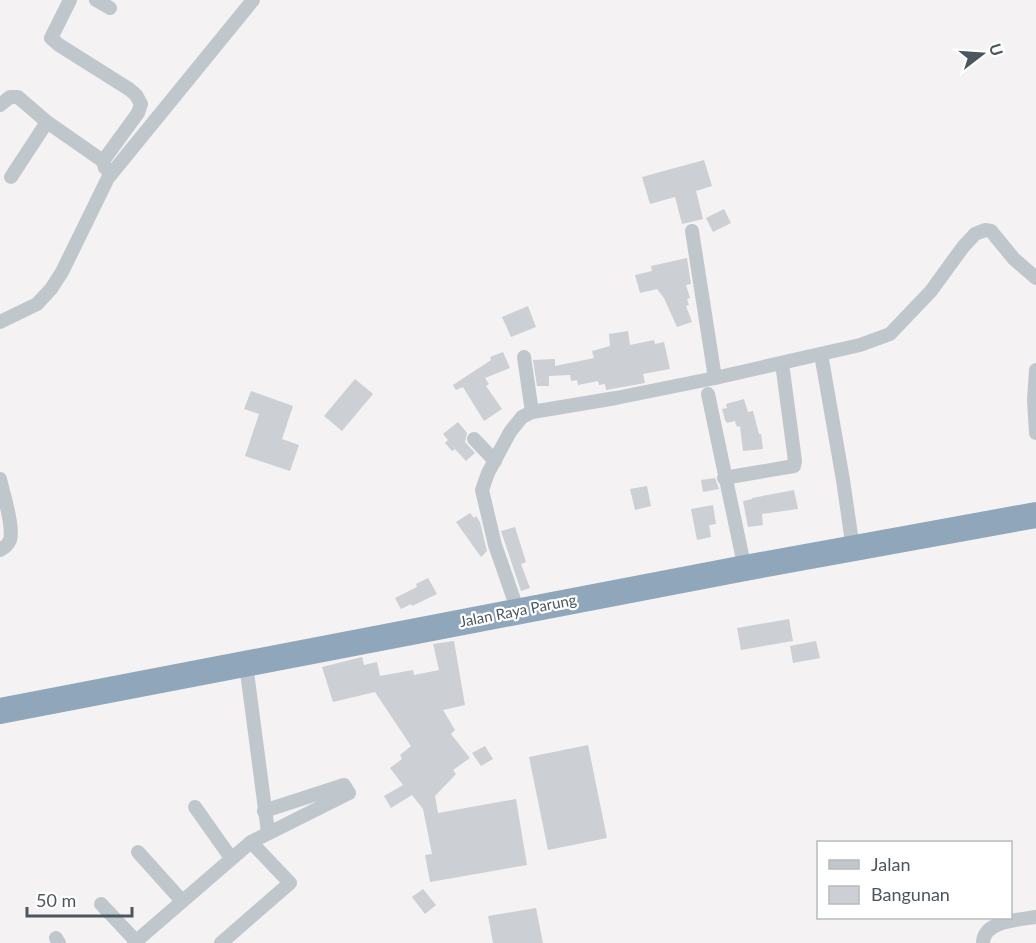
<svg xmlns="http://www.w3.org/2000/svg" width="1036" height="943" font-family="Lato,sans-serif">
<rect width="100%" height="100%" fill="#f4f2f2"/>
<g fill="#cccfd4">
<polygon points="704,160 712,186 696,191 703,219 682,224 675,197 650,204 642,177"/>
<polygon points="724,209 731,223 713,232 706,218"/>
<polygon points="687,258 691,284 686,285 690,298 687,299 689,305 686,306 692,322 677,327 664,298 657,289 640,293 635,275 652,271 651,266"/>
<polygon points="528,306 536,327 511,337 502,317"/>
<polygon points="628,331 630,345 654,340 655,344 664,342 670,369 643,374 645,383 606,390 605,384 599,385 598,381 578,385 577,380 571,381 570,375 549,376 549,386 537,386 533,360 555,359 555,366 594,358 592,351 610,346 609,334"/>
<polygon points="503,352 510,368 485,378 489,384 486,386 502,409 484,421 463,387 456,390 453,385 491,360 490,357"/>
<polygon points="355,379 373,394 342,431 324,416"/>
<polygon points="251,391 293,406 282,439 299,445 290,471 245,456 259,414 244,409"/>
<polygon points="744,399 748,412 753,411 759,434 761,434 763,449 743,451 740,426 737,427 735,421 727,423 725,420 722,409 727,408 726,404"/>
<polygon points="458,422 467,433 465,442 475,453 466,461 455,449 452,451 445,443 448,440 443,434"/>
<polygon points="715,478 719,489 703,492 701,480"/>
<polygon points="647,486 651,506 635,510 630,489"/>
<polygon points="794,490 798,509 762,514 763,525 748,527 743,501 752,499 752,498"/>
<polygon points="713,505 716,524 709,525 711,537 697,540 691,509"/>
<polygon points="470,513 474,518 476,516 480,522 487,551 481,557 456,522"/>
<polygon points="515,527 526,562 521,564 530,588 521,591 501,531"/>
<polygon points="428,578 437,594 412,606 411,604 401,609 395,598 417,587 416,584"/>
<polygon points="789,619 793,641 741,650 737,628"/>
<polygon points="454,641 465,705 443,710 455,730 451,734 470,758 453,770 456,774 435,796 438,813 516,799 527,865 430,882 425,855 432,854 423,809 412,795 391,808 384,796 403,785 390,768 402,759 400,755 411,746 375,692 333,702 322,667 362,657 364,665 377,662 380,676 413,670 414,675 439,670 433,644"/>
<polygon points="816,641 820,658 793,663 790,646"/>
<polygon points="588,745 607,838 548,850 529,757"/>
<polygon points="485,746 493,759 481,766 472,753"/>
<polygon points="423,889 436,905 425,914 412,897"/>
<polygon points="536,908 543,943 493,943 488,916"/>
</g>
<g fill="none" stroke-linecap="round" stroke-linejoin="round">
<g stroke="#bfc7cd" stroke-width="14">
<polyline points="70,0 51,38 59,45 129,89 136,95 141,104 138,113 103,161"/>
<polyline points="96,0 110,8"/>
<polyline points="0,105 10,97 18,97 47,122 103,161 105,168"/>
<polyline points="11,177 47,122"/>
<polyline points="692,231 715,378"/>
<polyline points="0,322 37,304 51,289 62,272 108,178 253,0"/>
<polyline points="821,354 843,480 853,549"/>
<polyline points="524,357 532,412"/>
<polyline points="1036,370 1034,400 1036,433"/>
<polyline points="708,394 746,574"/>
<polyline points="474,439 495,461"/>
<polyline points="724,478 794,466 795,461 782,363"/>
<path d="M 0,479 C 3,493 14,526 10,540 C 8,545 5,547 0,550"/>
<polyline points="520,617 495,545 482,490 488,473 510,432 522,417 532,412 616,398 715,378 860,345 890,334 931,291 963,247 975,234 985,230 991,231 1014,259 1036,278"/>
<polyline points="247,672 268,832"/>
<polyline points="195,807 231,858"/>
<polyline points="138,852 182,901"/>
<polyline points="101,904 136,941"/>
<polyline points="56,938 59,943"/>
<polyline points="134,943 251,842 349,793 344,785 264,811"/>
<polyline points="221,943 290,883 251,842"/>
<path d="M 983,943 C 983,920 1020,920 1036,917"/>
</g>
<polyline stroke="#8fa6bb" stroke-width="26" points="0,711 745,568 1036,515"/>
</g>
<g text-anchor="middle" stroke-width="4.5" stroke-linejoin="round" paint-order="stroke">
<g font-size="15" fill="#4b565e" stroke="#fff">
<text transform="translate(518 611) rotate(-11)" y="5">Jalan Raya Parung</text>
</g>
</g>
<rect x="817" y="841" width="195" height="78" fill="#ffffff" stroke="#b7bbbf" stroke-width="1.5"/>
<rect x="829" y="860" width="30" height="9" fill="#bfc7cd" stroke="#b7bbbf" stroke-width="1.5"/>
<text x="871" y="871" font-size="18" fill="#4b565e">Jalan</text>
<rect x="829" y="886" width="30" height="18" fill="#cccfd4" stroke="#b7bbbf" stroke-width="1.5"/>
<text x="871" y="901" font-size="18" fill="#4b565e">Bangunan</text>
<g transform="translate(982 54) rotate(73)" stroke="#ffffff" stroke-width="4.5" paint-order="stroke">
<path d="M0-4.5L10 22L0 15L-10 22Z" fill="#4b565e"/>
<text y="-9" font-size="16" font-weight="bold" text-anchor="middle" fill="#4b565e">U</text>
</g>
<path d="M27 907v9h105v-9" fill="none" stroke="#4b565e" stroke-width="3"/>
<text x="36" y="907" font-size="18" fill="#4b565e" stroke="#ffffff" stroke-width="4.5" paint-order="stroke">50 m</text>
</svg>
